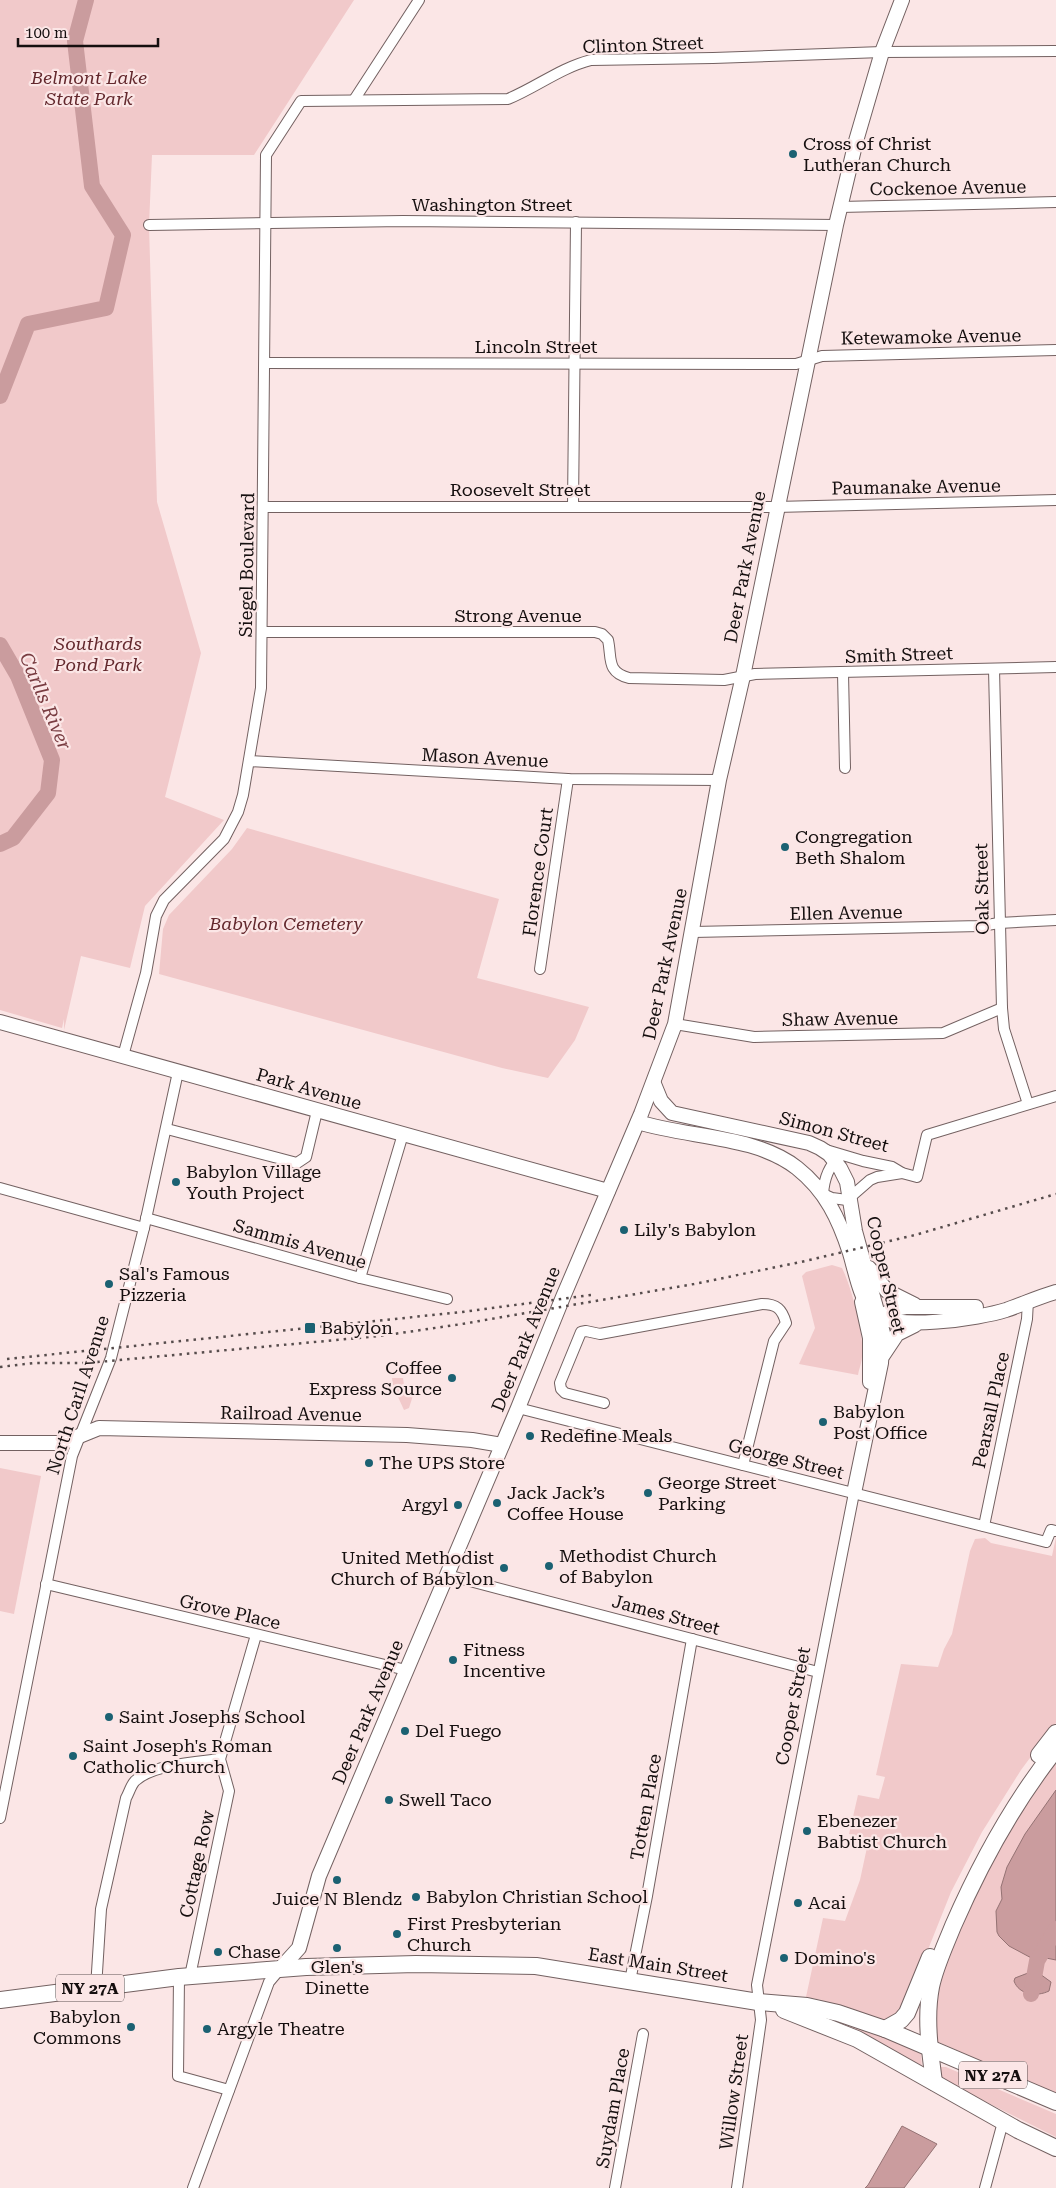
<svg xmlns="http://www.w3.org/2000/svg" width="1056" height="2188" font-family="'Roboto Serif',serif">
<rect width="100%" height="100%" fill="#fbe6e6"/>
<g fill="#f1c9ca">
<polygon points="0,0 354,0 254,155 152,155 149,225 157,502 201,653 165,797 224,820 145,906 130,968 81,956 64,1030 64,1019 62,1028 0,1010"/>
<polygon points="247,828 499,899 477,978 589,1007 575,1040 548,1078 502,1068 159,974 163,929 169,915 232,849"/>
<path d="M 832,1265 L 842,1268 C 851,1286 865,1336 862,1356 C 862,1362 859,1369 858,1375 L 799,1364 L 815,1328 L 802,1276 L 806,1272 Z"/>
<polygon points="392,1378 403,1378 404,1385 416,1386 409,1408 404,1410 393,1386"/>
<polygon points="0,1468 41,1476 14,1614 0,1611"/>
<polygon points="1056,1537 1056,1723 1021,1770 982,1832 951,1892 903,2012 891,2021 884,2020 822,2004 822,2000 806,1997 823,1918 845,1921 860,1880 869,1838 849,1834 858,1795 879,1799 885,1777 876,1775 901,1664 938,1667 944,1649 952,1634 970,1551 975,1539 985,1538 991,1543 1052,1556"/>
<polygon points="1056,1761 1056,2094 936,2041 933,2009 944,1962 995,1854 1027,1802"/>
<polygon points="829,2019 875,2034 921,2053 922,2069"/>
<polygon points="941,2067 946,2067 1056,2114 1056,2137 940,2079 937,2069"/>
</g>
<g fill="#ca9c9e" stroke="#947273">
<polygon points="1056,1790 1056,1960 1046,1958 1037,1961 1009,1946 999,1936 997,1932 996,1911 1002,1899 1001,1887 1007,1867 1025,1834"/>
<path d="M 1032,1964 L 1040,1965 L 1040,1974 L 1051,1982 L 1049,1991 C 1037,1997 1019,1995 1014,1981 L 1015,1978 L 1028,1973 Z"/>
<polygon points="902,2126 937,2144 904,2188 865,2188 868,2185"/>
</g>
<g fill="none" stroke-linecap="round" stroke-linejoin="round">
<g stroke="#ca9c9e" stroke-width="16">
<polyline points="0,396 28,324 106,308 123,235 92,186 75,41 86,0"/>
<polyline points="0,645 18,676 52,760 48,793 13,838 0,844"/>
<polyline points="1031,1994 1037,1961 1056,1929"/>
</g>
<defs>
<g id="street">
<polyline points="354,100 419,0"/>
<polyline points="840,207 1056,202"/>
<polyline points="149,225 403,221 836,225"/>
<polyline points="265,363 787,364 796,364 822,356 1056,350"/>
<polyline points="573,506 576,222"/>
<polyline points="264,507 776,507 1056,500"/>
<path d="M 263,632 L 595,632 L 602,634 L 608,640 C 612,658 606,672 629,678 L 724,680 L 755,674 L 1056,667"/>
<polyline points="994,669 1002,1008 1004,1029 1028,1104"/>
<polyline points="843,673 845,768"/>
<polyline points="249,761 568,779 719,780"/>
<polyline points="693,932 981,926 999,923 1056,920"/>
<polyline points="540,969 568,779"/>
<polyline points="675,1024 754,1037 943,1033 1002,1008"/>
<path d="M 123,1056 L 146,973 L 156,916 L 164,900 L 224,839 L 238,812 L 243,795 L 261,688 L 266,155 L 301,101 L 508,99 C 537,87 560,68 591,60 L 713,58 L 882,52 L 1056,51"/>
<polyline points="167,1129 297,1163 306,1157 317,1111"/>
<polyline points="826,1150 863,1161 892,1167 902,1173 917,1177 927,1135 1056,1096"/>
<path d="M 839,1158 C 827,1167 824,1181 823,1194 L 832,1198 L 847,1200 L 870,1180 L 877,1177 L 902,1173"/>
<polyline points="0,1188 144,1228"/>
<polyline points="146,1218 360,1278 447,1299"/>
<polyline points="360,1278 403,1134"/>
<path d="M 604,1403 L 565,1393 L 561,1389 L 560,1383 L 581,1332 L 586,1331 L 600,1334 L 762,1304 C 777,1304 782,1309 786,1323 L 774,1341 L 743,1465"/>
<polyline points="518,1408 1046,1542 1051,1530 1056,1531"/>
<polyline points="984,1526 1027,1319 1028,1300"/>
<polyline points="447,1575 818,1672"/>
<polyline points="46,1584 406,1670"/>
<polyline points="0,1818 72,1456 111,1358 144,1228 178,1072"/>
<polyline points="190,1976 229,1791 220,1759 256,1635"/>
<polyline points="179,1977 178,2076 229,2090"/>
<polyline points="630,1981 647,1896 692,1639"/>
<path d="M 96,1988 L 101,1909 L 126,1798 C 129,1793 131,1785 135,1781 C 153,1764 197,1762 220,1759"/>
<polyline points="193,2188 269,1982 280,1969"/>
<polyline points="615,2188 643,2034"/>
<polyline points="737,2188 761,2020 757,1985 854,1493"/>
<polyline points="985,2188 1003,2122"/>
</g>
<g id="secondary">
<polyline points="0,1022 608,1191"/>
<polyline points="654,1084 661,1101 672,1113 809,1143 820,1148 829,1154 840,1168 847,1182 855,1231 883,1333 881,1363 854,1493"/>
<path d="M 638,1122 C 688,1138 755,1135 797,1168 C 826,1191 839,1219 850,1253 C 855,1270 861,1301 873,1313 C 891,1332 981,1318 1006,1310 C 1023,1304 1039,1297 1056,1292"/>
<polyline points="869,1268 887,1291 915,1305"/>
<polyline points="862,1302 870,1338 870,1382"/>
<path d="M 870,1338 C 875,1320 887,1309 906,1307 L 976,1307"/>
<polyline points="883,1355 897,1334 915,1325"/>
<polyline points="0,1443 62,1443 99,1428 407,1435 472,1440 502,1445"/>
<polyline points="280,1969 299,1948 319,1876 518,1408 563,1297 641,1114 675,1024 719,780 743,676 836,225 856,141 882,52 902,0"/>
</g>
<g id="primary">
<polyline points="1039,1755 1056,1733"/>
<polyline points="0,2000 179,1977 306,1967 416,1964 536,1966 758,2002 807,2006 838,2013 885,2029 1056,2102"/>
<polyline points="784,2010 857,2039 1018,2130 1056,2148"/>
<polyline points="885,2029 901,2020 907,2013 930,1957"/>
<path d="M 934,2082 C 930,2052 925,2018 931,1987 C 935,1967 945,1946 953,1926 C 980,1864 1014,1802 1056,1749"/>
</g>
</defs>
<use href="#street" stroke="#736161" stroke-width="12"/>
<use href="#secondary" stroke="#736161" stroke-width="16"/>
<use href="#primary" stroke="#736161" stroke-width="18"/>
<use href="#street" stroke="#fff" stroke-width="10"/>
<use href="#secondary" stroke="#fff" stroke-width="14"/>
<use href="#primary" stroke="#fff" stroke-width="16"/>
<g stroke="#564c4c" stroke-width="2.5" stroke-dasharray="2.5 5" stroke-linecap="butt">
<polyline points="7,1359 462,1312 591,1295"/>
<polyline points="0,1367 34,1363 87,1363 380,1336 462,1324 694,1284 801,1262 915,1235 1056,1194"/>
</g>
</g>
<g fill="#1b6172" stroke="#fbe6e6" stroke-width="2">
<circle cx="793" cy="154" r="5"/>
<circle cx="785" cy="847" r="5"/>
<circle cx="176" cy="1182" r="5"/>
<circle cx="624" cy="1230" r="5"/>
<circle cx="109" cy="1284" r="5"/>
<rect x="304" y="1322" width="12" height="12" rx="2.5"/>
<circle cx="452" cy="1378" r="5"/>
<circle cx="823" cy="1422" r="5"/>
<circle cx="530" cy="1436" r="5"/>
<circle cx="369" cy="1463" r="5"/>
<circle cx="648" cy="1493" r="5"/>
<circle cx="497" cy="1503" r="5"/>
<circle cx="458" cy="1505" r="5"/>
<circle cx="549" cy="1566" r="5"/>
<circle cx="504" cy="1568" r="5"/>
<circle cx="453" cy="1660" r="5"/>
<circle cx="109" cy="1717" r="5"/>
<circle cx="405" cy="1731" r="5"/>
<circle cx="73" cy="1756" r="5"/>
<circle cx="389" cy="1800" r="5"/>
<circle cx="807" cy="1831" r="5"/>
<circle cx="337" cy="1880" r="5"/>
<circle cx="416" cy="1897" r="5"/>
<circle cx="798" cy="1903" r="5"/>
<circle cx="397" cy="1934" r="5"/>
<circle cx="337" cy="1948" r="5"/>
<circle cx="218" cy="1952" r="5"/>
<circle cx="784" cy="1958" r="5"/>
<circle cx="131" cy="2027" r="5"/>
<circle cx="207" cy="2029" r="5"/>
</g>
<g text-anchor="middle" stroke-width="4.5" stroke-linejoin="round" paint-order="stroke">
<g fill="#fbe6e6" stroke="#5a5050" stroke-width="1">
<rect x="56" y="1974.5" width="68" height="27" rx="4"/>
<rect x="959" y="2061.5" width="68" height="27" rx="4"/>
</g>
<g font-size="16" font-weight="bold" fill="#150f0f">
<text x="90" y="1994">NY 27A</text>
<text x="993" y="2081">NY 27A</text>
</g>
<g font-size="18" fill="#150f0f" stroke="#fbe6e6">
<text transform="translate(643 45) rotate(-2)" y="6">Clinton Street</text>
<text transform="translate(948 188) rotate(-1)" y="6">Cockenoe Avenue</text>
<text x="492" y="211">Washington Street</text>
<text transform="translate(931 337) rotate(-1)" y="6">Ketewamoke Avenue</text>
<text x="536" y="353">Lincoln Street</text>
<text transform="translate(916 487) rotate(-1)" y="6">Paumanake Avenue</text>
<text x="520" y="496">Roosevelt Street</text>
<text transform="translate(247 565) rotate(-89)" y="6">Siegel Boulevard</text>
<text transform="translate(745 567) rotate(-79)" y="6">Deer Park Avenue</text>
<text x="518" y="622">Strong Avenue</text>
<text transform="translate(899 655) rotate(-2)" y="6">Smith Street</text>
<text transform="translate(485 758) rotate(3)" y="6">Mason Avenue</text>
<text transform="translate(538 872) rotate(-82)" y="6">Florence Court</text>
<text transform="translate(982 889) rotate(-91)" y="6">Oak Street</text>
<text transform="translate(846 913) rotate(-1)" y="6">Ellen Avenue</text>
<text transform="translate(665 964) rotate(-78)" y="6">Deer Park Avenue</text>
<text transform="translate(840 1019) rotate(-1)" y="6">Shaw Avenue</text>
<text transform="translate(309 1089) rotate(16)" y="6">Park Avenue</text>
<text transform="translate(834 1132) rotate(15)" y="6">Simon Street</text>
<text transform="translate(300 1244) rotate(16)" y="6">Sammis Avenue</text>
<text transform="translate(886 1275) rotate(77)" y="6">Cooper Street</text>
<text transform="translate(526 1339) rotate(-68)" y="6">Deer Park Avenue</text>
<text transform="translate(78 1395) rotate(-72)" y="6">North Carll Avenue</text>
<text transform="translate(991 1410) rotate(-78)" y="6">Pearsall Place</text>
<text transform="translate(291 1414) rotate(1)" y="6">Railroad Avenue</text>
<text transform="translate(786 1459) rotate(14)" y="6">George Street</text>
<text transform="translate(230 1612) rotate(13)" y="6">Grove Place</text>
<text transform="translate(666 1615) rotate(15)" y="6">James Street</text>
<text transform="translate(793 1706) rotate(-79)" y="6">Cooper Street</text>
<text transform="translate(368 1712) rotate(-67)" y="6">Deer Park Avenue</text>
<text transform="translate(646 1807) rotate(-80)" y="6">Totten Place</text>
<text transform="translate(197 1864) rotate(-78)" y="6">Cottage Row</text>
<text transform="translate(658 1965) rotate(9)" y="6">East Main Street</text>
<text transform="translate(734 2092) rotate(-82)" y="6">Willow Street</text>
<text transform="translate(613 2108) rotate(-80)" y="6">Suydam Place</text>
</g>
<g font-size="18" font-style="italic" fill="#63282d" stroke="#fbe6e6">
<text x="89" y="84">Belmont Lake<tspan x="89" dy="21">State Park</tspan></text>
<text x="98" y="650">Southards<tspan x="98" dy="21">Pond Park</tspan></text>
<text x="286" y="930">Babylon Cemetery</text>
</g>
<g font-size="18" fill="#150f0f" stroke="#fbe6e6" text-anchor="start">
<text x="803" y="150">Cross of Christ<tspan x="803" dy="21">Lutheran Church</tspan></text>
<text x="795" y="843">Congregation<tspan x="795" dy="21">Beth Shalom</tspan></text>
<text x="186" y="1178">Babylon Village<tspan x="186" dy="21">Youth Project</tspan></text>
<text x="634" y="1236">Lily's Babylon</text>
<text x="119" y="1280">Sal's Famous<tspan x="119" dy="21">Pizzeria</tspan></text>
<text x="321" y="1334">Babylon</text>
<text x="442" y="1374" text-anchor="end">Coffee<tspan x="442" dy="21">Express Source</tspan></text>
<text x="833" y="1418">Babylon<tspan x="833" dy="21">Post Office</tspan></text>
<text x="540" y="1442">Redefine Meals</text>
<text x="379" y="1469">The UPS Store</text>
<text x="658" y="1489">George Street<tspan x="658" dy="21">Parking</tspan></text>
<text x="507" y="1499">Jack Jack’s<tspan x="507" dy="21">Coffee House</tspan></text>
<text x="448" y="1511" text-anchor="end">Argyl</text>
<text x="559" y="1562">Methodist Church<tspan x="559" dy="21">of Babylon</tspan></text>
<text x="494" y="1564" text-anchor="end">United Methodist<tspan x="494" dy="21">Church of Babylon</tspan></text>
<text x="463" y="1656">Fitness<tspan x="463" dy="21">Incentive</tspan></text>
<text x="119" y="1723">Saint Josephs School</text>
<text x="415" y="1737">Del Fuego</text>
<text x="83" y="1752">Saint Joseph's Roman<tspan x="83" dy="21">Catholic Church</tspan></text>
<text x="399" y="1806">Swell Taco</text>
<text x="817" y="1827">Ebenezer<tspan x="817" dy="21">Babtist Church</tspan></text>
<text x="426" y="1903">Babylon Christian School</text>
<text x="337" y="1905" text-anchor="middle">Juice N Blendz</text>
<text x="808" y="1909">Acai</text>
<text x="407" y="1930">First Presbyterian<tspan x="407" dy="21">Church</tspan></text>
<text x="228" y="1958">Chase</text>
<text x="794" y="1964">Domino's</text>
<text x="337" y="1973" text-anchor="middle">Glen's<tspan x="337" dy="21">Dinette</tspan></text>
<text x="121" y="2023" text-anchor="end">Babylon<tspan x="121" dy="21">Commons</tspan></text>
<text x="217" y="2035">Argyle Theatre</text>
</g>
<g font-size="19" font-style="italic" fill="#793c41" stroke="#fbe6e6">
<text transform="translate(46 701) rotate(67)" y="7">Carlls River</text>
</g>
</g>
<path d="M18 38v8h140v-8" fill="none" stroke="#150f0f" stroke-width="2.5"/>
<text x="25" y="38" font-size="15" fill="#150f0f" stroke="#fbe6e6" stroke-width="4" paint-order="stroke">100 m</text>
</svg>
